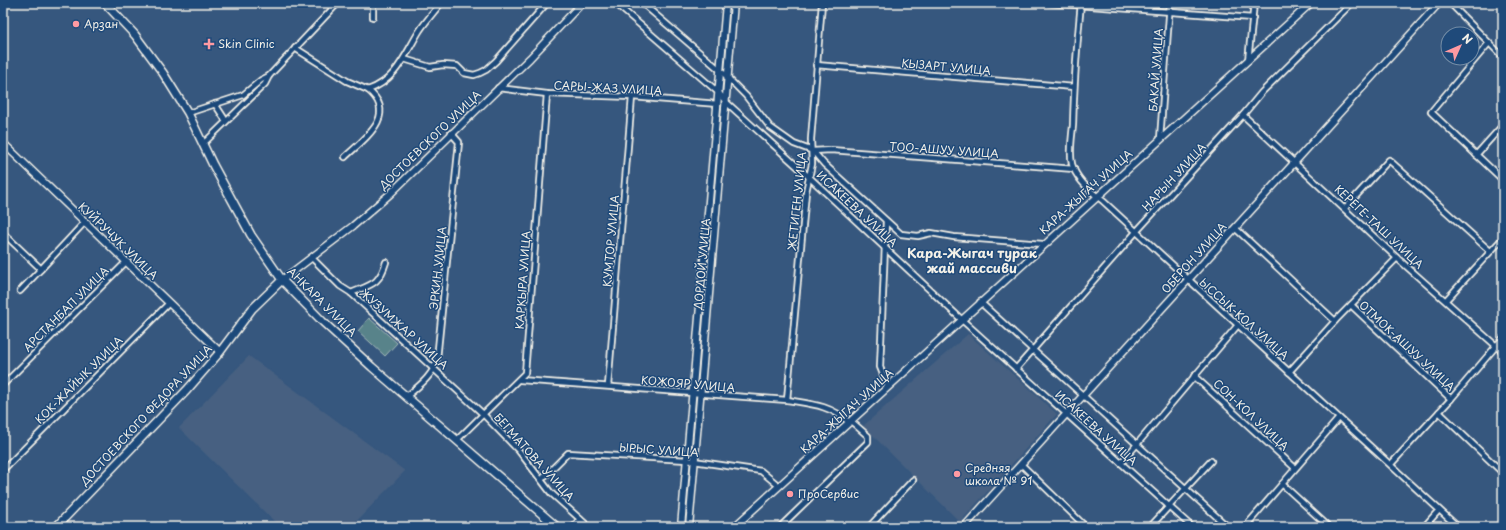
<svg xmlns="http://www.w3.org/2000/svg" width="1506" height="530" font-family="'Playpen Sans',sans-serif">
<rect width="100%" height="100%" fill="#36577e"/>
<filter id="ink" filterUnits="userSpaceOnUse"><feTurbulence type="fractalNoise" baseFrequency=".025" numOctaves="2"/><feDisplacementMap in="SourceGraphic" scale="8" xChannelSelector="R" yChannelSelector="G"/><feConvolveMatrix kernelMatrix="1 2 1 2 8 2 1 2 1" color-interpolation-filters="sRGB"/></filter>
<g filter="url(#ink)">
<g fill="#466081">
<polygon points="968,334 1057,414 960,522 863,426"/>
<polygon points="249,356 405,471 351,527 280,527 179,428"/>
</g>
<polygon fill="#59838a" stroke="#a6bab9" points="369,318 397,343 385,356 358,331"/>
<g fill="none" stroke-linecap="round" stroke-linejoin="round">
<defs>
<g id="minor">
<polyline points="615,3 719,93 726,102 809,177 961,319 1192,527"/>
<polyline points="642,3 721,71 746,96 770,127 794,144 813,151 824,164 901,234 918,236 931,233 954,237 1043,244"/>
<polyline points="1050,3 1253,18"/>
<path d="M 1081,3 C 1077,44 1074,84 1073,125 C 1072,137 1069,152 1072,164 C 1076,179 1091,192 1103,201 L 1458,527"/>
<polyline points="1450,3 1503,57"/>
<polyline points="373,17 373,3"/>
<polyline points="1489,43 1431,112 1503,180"/>
<path d="M 295,48 L 347,81 L 368,90 C 397,80 405,54 420,30 C 426,21 434,12 441,3"/>
<polyline points="404,59 430,67 443,65 457,66 464,73 474,75 480,73 486,70 496,61 547,3"/>
<polyline points="1248,61 1254,3"/>
<polyline points="816,65 1074,87"/>
<polyline points="498,88 547,94 632,97 718,104"/>
<polyline points="215,104 226,121"/>
<polyline points="188,113 243,95 261,80 269,76"/>
<polyline points="1243,115 1397,258 1503,352"/>
<polyline points="1160,139 1170,3"/>
<polyline points="203,144 265,84 269,76 338,3"/>
<polyline points="813,151 831,150 1074,169"/>
<polyline points="1476,155 1503,125"/>
<path d="M 345,157 C 364,139 399,115 368,90"/>
<polyline points="1345,208 1389,160 1490,251"/>
<polyline points="886,221 880,367 888,387"/>
<polyline points="1235,228 1335,321"/>
<polyline points="3,233 41,269 84,223"/>
<polyline points="312,258 340,286 351,293 483,414 519,451 551,493 589,527"/>
<polyline points="20,291 41,269"/>
<path d="M 351,293 C 372,284 379,285 386,262"/>
<polyline points="1446,300 1503,238"/>
<polyline points="980,302 1228,527"/>
<polyline points="1351,305 1451,399"/>
<polyline points="1016,369 1136,232 1243,115 1262,92 1352,3"/>
<polyline points="1289,372 1335,321 1397,258"/>
<polyline points="1194,376 1295,468"/>
<path d="M 520,380 L 787,400 C 811,404 830,405 849,422"/>
<polyline points="3,385 126,262"/>
<polyline points="608,386 632,97"/>
<path d="M 407,396 C 419,386 434,375 437,359 L 459,142 L 451,133"/>
<polyline points="787,400 806,192 812,164 811,139 822,3"/>
<polyline points="1439,412 1503,473"/>
<polyline points="457,440 525,373 547,94"/>
<polyline points="1121,463 1238,325"/>
<polyline points="1021,464 1086,527"/>
<polyline points="1391,464 1451,399 1503,338"/>
<polyline points="3,470 168,304"/>
<polyline points="542,479 568,453 687,460 761,471 779,486"/>
<polyline points="1282,484 1329,527"/>
<polyline points="573,527 580,519"/>
<polyline points="780,527 868,442 868,436 851,421"/>
<polyline points="869,527 913,480"/>
<polyline points="1150,527 1211,461"/>
<polyline points="1245,527 1339,418"/>
<polyline points="1424,527 1439,510"/>
</g>
<g id="tertiary">
<polyline points="3,143 220,352"/>
<polyline points="282,280 353,226 390,194 530,58 582,3"/>
<polyline points="681,527 726,3"/>
<polyline points="689,527 734,3"/>
<polyline points="734,527 1311,3"/>
<polyline points="964,527 1439,3"/>
</g>
<polyline id="secondary" points="56,527 187,390 220,352 252,309 282,280"/>
<polyline id="primary" points="105,3 135,35 163,73 188,113 213,165 251,235 282,280 323,322 372,367 557,527"/>
</defs>
<use href="#minor" stroke="#f4f1e8" stroke-width="8"/>
<use href="#tertiary" stroke="#f4f1e8" stroke-width="9"/>
<use href="#secondary" stroke="#f4f1e8" stroke-width="10"/>
<use href="#primary" stroke="#f4f1e8" stroke-width="10"/>
<use href="#minor" stroke="#1f4a7a" stroke-width="4.5"/>
<use href="#tertiary" stroke="#1f4a7a" stroke-width="6"/>
<use href="#secondary" stroke="#1f4a7a" stroke-width="7"/>
<use href="#primary" stroke="#1f4a7a" stroke-width="7"/>
</g>
</g>
<g fill="#ff9aa2" stroke="#1f4a7a" stroke-width="1.5">
<circle cx="76" cy="24" r="4"/>
<path d="M207 38h4v4h4v4h-4v4h-4v-4h-4v-4h4z"/>
<circle cx="957" cy="474" r="4"/>
<circle cx="790" cy="494" r="4"/>
</g>
<g text-anchor="middle" stroke-width="3" stroke-linejoin="round" paint-order="stroke">
<g font-size="11" fill="#f4f1e8" stroke="#1f4a7a" text-anchor="start">
<text x="84" y="28">Арзан</text>
<text x="218" y="48">Skin Clinic</text>
<text x="965" y="472">Средняя<tspan x="965" dy="13">школа № 91</tspan></text>
<text x="798" y="498">ПроСервис</text>
</g>
<g font-size="11" fill="#f4f1e8" stroke="#1f4a7a">
<text transform="translate(946 67) rotate(5)" y="4">КЫЗАРТ УЛИЦА</text>
<text transform="translate(1156 70) rotate(-86)" y="4">БАКАЙ УЛИЦА</text>
<text transform="translate(608 88) rotate(3)" y="4">САРЫ-ЖАЗ УЛИЦА</text>
<text transform="translate(430 140) rotate(-44)" y="4">ДОСТОЕВСКОГО УЛИЦА</text>
<text transform="translate(944 150) rotate(4)" y="4">ТОО-АШУУ УЛИЦА</text>
<text transform="translate(1174 177) rotate(-47)" y="4">НАРЫН УЛИЦА</text>
<text transform="translate(1086 192) rotate(-42)" y="4">КАРА-ЖЫГАЧ УЛИЦА</text>
<text transform="translate(797 201) rotate(-84)" y="4">ЖЕТИГЕН УЛИЦА</text>
<text transform="translate(857 209) rotate(43)" y="4">ИСАКЕЕВА УЛИЦА</text>
<text transform="translate(1379 227) rotate(43)" y="4">КЕРЕГЕ-ТАШ УЛИЦА</text>
<text transform="translate(118 241) rotate(44)" y="4">КУЙРУЧУК УЛИЦА</text>
<text transform="translate(611 241) rotate(-85)" y="4">КУМТОР УЛИЦА</text>
<text transform="translate(1194 258) rotate(-48)" y="4">ОБЕРОН УЛИЦА</text>
<text transform="translate(702 264) rotate(-85)" y="4">ДОРДОЙ УЛИЦА</text>
<text transform="translate(438 268) rotate(-84)" y="4">ЭРКИН УЛИЦА</text>
<text transform="translate(523 280) rotate(-86)" y="4">КАРКЫРА УЛИЦА</text>
<text transform="translate(322 302) rotate(45)" y="4">АНКАРА УЛИЦА</text>
<text transform="translate(66 309) rotate(-45)" y="4">АРСТАНБАП УЛИЦА</text>
<text transform="translate(1244 319) rotate(42)" y="4">ЫССЫК-КОЛ УЛИЦА</text>
<text transform="translate(404 329) rotate(42)" y="4">ЖУЗУМЖАР УЛИЦА</text>
<text transform="translate(1407 346) rotate(43)" y="4">ОТМОК-АШУУ УЛИЦА</text>
<text transform="translate(79 380) rotate(-45)" y="4">КОК-ЖАЙЫК УЛИЦА</text>
<text transform="translate(688 384) rotate(5)" y="4">КОЖОЯР УЛИЦА</text>
<text transform="translate(847 411) rotate(-42)" y="4">КАРА-ЖЫГАЧ УЛИЦА</text>
<text transform="translate(146 415) rotate(-47)" y="4">ДОСТОЕВСКОГО ФЕДОРА УЛИЦА</text>
<text transform="translate(1251 415) rotate(43)" y="4">СОН-КОЛ УЛИЦА</text>
<text transform="translate(1096 428) rotate(42)" y="4">ИСАКЕЕВА УЛИЦА</text>
<text transform="translate(659 450) rotate(4)" y="4">ЫРЫС УЛИЦА</text>
<text transform="translate(534 457) rotate(48)" y="4">БЕГМАТОВА УЛИЦА</text>
</g>
<g font-size="13" font-weight="bold" fill="#f4f1e8" stroke="#1f4a7a">
<text x="972" y="258">Кара-Жыгач турак<tspan x="972" dy="15">жай массиви</tspan></text>
</g>
</g>
<rect width="1506" height="530" fill="none" stroke="#1f4a7a" stroke-width="16"/>
<rect x="8" y="8" width="1490" height="514" fill="none" stroke="#f4f1e8" stroke-width="1.5" filter="url(#ink)"/>
<g transform="translate(1460 46) rotate(45)"><circle r="19" fill="#1f4a7a" stroke="#748da6"/>
<path d="M0-3L7 15L0 10L-7 15Z" fill="#ff9aa2"/>
<text y="-6" font-size="11" font-weight="bold" text-anchor="middle" fill="#f4f1e8">N</text>
</g>
</svg>
